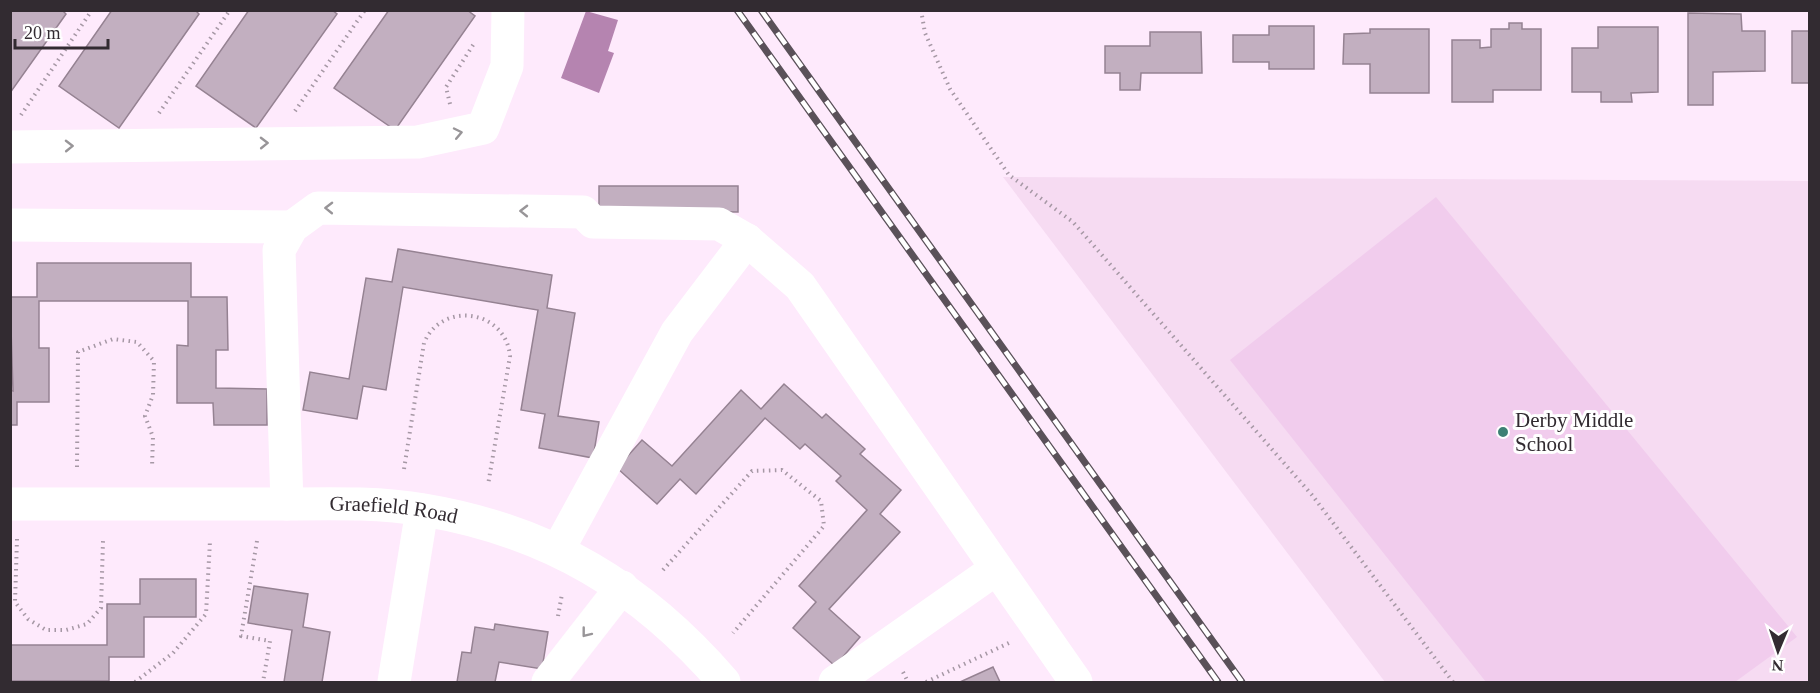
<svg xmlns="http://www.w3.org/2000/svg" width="1820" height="693" font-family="'Times New Roman',serif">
<rect width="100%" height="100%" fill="#feeafc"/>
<polygon fill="#f6dbf2" points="1003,177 1809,181 1809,682 1385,682"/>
<polygon fill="#f1cced" points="1436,197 1797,637 1735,682 1486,682 1230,360"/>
<polygon fill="#b584b0" points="586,11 618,20 608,51 614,53 599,93 561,78"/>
<g fill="#c2afc0" stroke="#958292" stroke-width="1.5">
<polygon points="10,10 62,10 66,14 10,93"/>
<polygon points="112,10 195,10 199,14 119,128 59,86"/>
<polygon points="249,10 332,10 337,14 256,128 196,86"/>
<polygon points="389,10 467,10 475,16 395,130 334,88"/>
<polygon points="1688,13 1741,14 1742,31 1765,31 1765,71 1713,72 1713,105 1688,105"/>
<polygon points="1509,23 1522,23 1522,29 1541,29 1541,90 1493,90 1493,102 1452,102 1452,40 1480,40 1480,48 1491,47 1491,29 1509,29"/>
<polygon points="1269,26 1314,26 1314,69 1269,69 1269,62 1233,62 1233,35 1269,35"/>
<polygon points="1598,27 1658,27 1658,92 1631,93 1632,102 1601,102 1601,92 1572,92 1572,48 1598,48"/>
<polygon points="1370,29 1429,29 1429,93 1370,93 1370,64 1343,64 1344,34 1370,33"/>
<rect x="1792" y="31" width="18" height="52"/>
<polygon points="1150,32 1201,32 1202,73 1141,73 1140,90 1120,90 1120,73 1105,73 1105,46 1150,46"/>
<polygon points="599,186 738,186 738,212 599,211"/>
<polygon points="398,249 552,275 547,308 575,313 558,416 599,422 593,458 539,448 545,414 521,410 538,310 403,287 386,390 363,386 357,419 303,410 310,372 349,379 366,278 392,282"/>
<polygon points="37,263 191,263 191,297 227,297 228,350 216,350 216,388 267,389 267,425 214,425 213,403 177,403 177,345 188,346 188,301 39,301 39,348 49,348 49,402 17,402 17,425 10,425 10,390 13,391 10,297 37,297"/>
<polygon points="784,384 822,418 826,414 865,449 860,454 901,490 880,514 900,532 829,609 860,637 835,666 793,628 816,602 799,586 867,510 836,481 841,476 805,444 800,449 765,418 696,494 680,479 657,504 617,468 642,440 672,466 741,390 761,409"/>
<polygon points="140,579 196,579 196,617 144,617 144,657 109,657 109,681 10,681 10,645 107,645 107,604 140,604"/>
<polygon points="254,586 308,594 303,627 330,632 322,682 284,682 292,630 248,623"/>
<polygon points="495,624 548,632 542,669 499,662 495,682 457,682 462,652 471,653 475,627 494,630"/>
<polygon points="993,667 1000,682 960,682"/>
</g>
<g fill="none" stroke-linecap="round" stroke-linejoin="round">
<g stroke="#a698a5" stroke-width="4" stroke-dasharray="1.5 4.5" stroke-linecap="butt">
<polyline points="921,10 925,33 950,89 1009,175 1073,222 1312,495 1453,682"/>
<polyline points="450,104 446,87 475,42"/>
<polyline points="295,111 365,10"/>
<polyline points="159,113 230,10"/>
<polyline points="21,115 92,10"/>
<polyline points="77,467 78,352 113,339 137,342 154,361 153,395 145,416 153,437 152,467"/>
<path d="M 404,469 L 424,343 C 442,300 506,310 510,356 L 488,485"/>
<polyline points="17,539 15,602 28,619 46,630 66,630 87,624 101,608 103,541"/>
<polyline points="257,541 241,636 270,641 263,682"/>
<polyline points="663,570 752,471 782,470 821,501 824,526 733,633"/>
<polyline points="558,616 562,594"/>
<polyline points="903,672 908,682"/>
<polyline points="135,682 173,653 206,614 210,541"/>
<polyline points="926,682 1011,642"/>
</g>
<g stroke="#fff" stroke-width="33">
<polyline points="10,147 418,142 483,128 507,66 508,10"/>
<polyline points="10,225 292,227"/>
<path id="s1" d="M 10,504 C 89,504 168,504 247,504 C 305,505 366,500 424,510 C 549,531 642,587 724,682"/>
<polyline points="287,504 279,250 292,227 318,208 583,212 593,222 719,224 747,240 800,286 1076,682"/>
<polyline points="558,550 677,332 747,240"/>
<polyline points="394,682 422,510"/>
<polyline points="548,682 622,587"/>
<polyline points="835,682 996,569"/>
</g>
<defs>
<g id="rail">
<polyline points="737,10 1218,682"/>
<polyline points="761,10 1242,682"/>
</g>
</defs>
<use href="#rail" stroke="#5a5159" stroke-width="7"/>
<use href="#rail" stroke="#fff" stroke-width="4.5" stroke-dasharray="14" stroke-linecap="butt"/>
</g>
<defs><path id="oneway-chevron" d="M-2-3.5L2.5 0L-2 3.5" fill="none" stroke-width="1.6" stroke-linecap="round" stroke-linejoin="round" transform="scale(1.5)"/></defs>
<g stroke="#989598">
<use href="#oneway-chevron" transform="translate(458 133) rotate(-12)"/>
<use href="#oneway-chevron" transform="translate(264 143) rotate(-1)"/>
<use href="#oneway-chevron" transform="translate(69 146) rotate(-1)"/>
<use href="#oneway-chevron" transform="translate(329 208) rotate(-179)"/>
<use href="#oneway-chevron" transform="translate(524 211) rotate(-179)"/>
<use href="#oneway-chevron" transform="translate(586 633) rotate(128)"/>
</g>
<circle fill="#3d8074" stroke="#fff" stroke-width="2" cx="1503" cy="432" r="6"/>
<g text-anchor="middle" stroke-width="6" stroke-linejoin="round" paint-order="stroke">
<g font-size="21" fill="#322b31" stroke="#fff" text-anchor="start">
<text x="1515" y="427">Derby Middle<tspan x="1515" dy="24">School</tspan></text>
</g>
<g font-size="21" fill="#322b31" stroke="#fff">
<text dy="7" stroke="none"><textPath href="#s1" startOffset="384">Graefield Road</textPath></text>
</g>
</g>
<rect width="1820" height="693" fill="none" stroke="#322b31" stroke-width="24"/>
<g transform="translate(1778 651) rotate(182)" stroke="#ffffff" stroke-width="4.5" paint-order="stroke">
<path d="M0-4.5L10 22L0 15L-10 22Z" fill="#322b31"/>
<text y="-9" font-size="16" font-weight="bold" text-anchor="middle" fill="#322b31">N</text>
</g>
<path d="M15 39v9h93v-9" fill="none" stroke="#322b31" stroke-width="3"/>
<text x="24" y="39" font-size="18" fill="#322b31" stroke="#ffffff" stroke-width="4.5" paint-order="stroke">20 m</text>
</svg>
